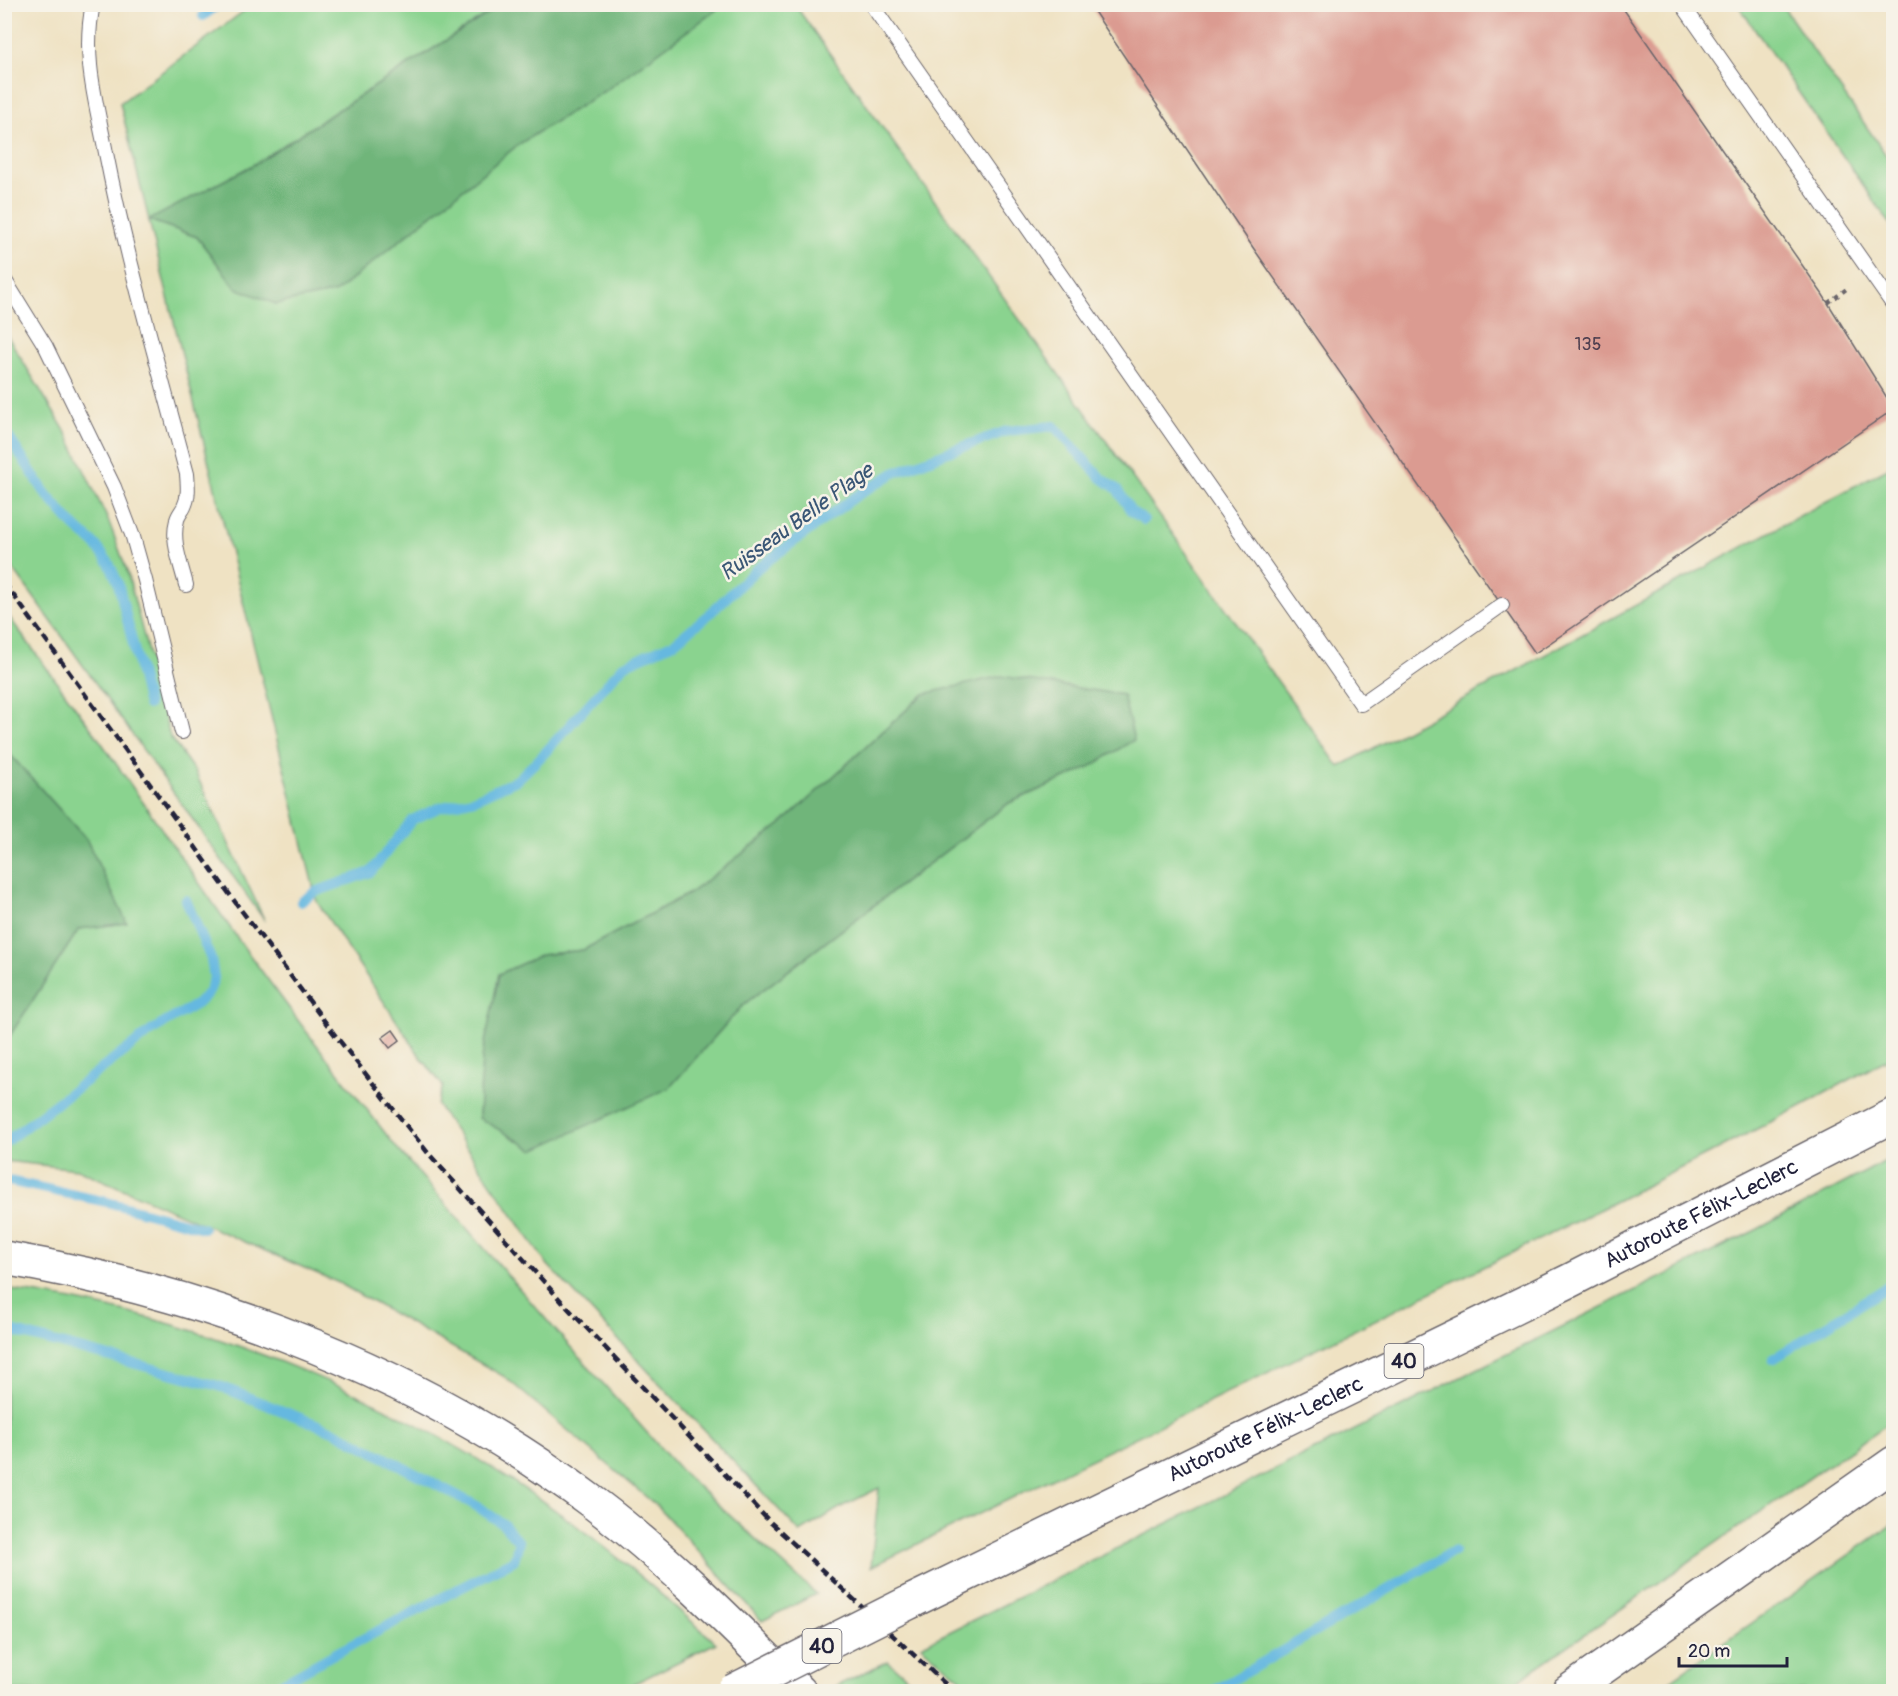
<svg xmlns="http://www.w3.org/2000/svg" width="1898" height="1696" font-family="Pangolin,sans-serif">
<rect width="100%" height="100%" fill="#f7f3e8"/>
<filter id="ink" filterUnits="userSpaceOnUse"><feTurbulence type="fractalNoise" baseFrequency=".0167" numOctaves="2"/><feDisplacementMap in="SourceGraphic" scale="12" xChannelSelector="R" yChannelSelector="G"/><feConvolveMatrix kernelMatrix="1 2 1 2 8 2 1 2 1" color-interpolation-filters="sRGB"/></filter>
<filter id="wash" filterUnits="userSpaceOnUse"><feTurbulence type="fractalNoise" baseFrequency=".008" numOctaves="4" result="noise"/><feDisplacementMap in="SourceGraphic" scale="24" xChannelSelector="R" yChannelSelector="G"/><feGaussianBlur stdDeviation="1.35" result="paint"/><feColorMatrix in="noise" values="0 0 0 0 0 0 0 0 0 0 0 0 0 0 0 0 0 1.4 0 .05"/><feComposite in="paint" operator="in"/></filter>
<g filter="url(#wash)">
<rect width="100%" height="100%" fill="#efe2c3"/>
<g fill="#8ad38f" stroke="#567a65" stroke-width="1.5" fill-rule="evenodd">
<path d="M 252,5 L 501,5 L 253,165 L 150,220 L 197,237 L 236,288 L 276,304 L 336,292 L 519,144 L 606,90 L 723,5 L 795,5 L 1339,767 L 1893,465 L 1893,1056 L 1796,1109 L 1587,1216 L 871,1567 L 879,1488 L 843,1506 L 800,1532 L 546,1263 L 437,1105 L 443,1086 L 420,1056 L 317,902 L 120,103 ZM 924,694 L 1088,768 L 1009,803 L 743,1005 L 669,1088 L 479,1118 L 482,1058 L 499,974 L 541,955 L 583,950 L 690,893 L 780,825 Z"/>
<polygon points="1738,5 1782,5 1893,165 1893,228"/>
<polygon points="5,332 67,434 109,522 127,571 170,737 195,772 265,921 57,629 5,558"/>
<polygon points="4,610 101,742 243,946 306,1031 396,1147 558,1333 682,1472 816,1594 762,1621 658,1507 505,1377 339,1283 77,1169 5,1161 5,1043 79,929 126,923 86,839 5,749"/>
<polygon points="1893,1157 1893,1420 1503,1691 976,1691 921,1646 1758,1229"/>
<path d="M 5,1289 C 208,1316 413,1404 577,1526 C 626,1562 671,1603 716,1643 L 619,1691 L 5,1691 Z"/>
<polygon points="1893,1524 1893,1691 1655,1691"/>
<polygon points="888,1661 922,1691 832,1692 830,1689"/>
</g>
<g fill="#6fb57a" stroke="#486c5a" stroke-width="1.5">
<polygon points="501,5 723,5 606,90 519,144 336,292 276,304 236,288 197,237 149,220 253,165"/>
<polygon points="1001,676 1123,695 1134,740 1088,768 1009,803 743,1005 669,1088 534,1150 479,1118 482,1058 499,974 541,955 583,950 690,893 780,825 924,694"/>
<polygon points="5,749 86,839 127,923 79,929 5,1043"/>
</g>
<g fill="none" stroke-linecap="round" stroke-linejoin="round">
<g stroke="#65b8e0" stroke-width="10">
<polyline points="203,16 219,4"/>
<polyline points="4,430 46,494 74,526 95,544 109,563 118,583 148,705"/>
<polyline points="301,902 315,892 371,872 412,820 438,808 475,799 517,780 541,757 624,665 674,643 707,616 758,568 855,497 894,473 948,452 1007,431 1054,426 1100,477 1117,489 1131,511 1144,520"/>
<polyline points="4,1143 154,1029 197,1004 209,992 214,978 211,959 186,900"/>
<polyline points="4,1180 107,1202 203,1228"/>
<polyline points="4,1329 219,1386 336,1432 475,1505 503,1524 519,1542 514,1560 334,1654 266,1692"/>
<polyline points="1773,1359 1894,1283"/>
<polyline points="1212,1692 1454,1551"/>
</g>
</g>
<g id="blocks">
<g fill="#db9b91">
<polygon points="1089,4 1620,4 1823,295 1894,409 1535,653 1254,249"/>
<polygon points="393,1030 400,1040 390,1048 382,1038"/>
</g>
</g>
</g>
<g filter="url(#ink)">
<use href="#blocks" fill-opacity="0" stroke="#6a656b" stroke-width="1.5"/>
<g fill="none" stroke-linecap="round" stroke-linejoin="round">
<defs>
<g id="lane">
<path d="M 93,4 C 82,57 96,101 106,153 C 127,261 159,368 187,474 C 188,486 189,497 184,507 C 182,511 178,515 177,520 C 171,541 181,564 186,585"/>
<polyline points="871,4 1361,704 1502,605"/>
<polyline points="1682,4 1894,306"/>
<polyline points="4,279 46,347 114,487 133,537 145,580 182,732"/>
</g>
<g id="highway">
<path d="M 4,1258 C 215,1294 424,1375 595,1504 C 669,1560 734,1626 800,1692"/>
<path id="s1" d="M 912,1601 L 1569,1281 L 1894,1115"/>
<polyline points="1568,1692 1894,1463"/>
</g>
</defs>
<use href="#lane" stroke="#6a656b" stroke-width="16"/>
<use href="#highway" stroke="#6a656b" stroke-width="36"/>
<polyline stroke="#6a656b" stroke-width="4" stroke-dasharray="4.5 4.5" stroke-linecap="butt" points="1828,303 1849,287"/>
<use href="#lane" stroke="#fff" stroke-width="14"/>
<use href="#highway" stroke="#fff" stroke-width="33"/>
<polyline stroke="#22223b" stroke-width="4.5" stroke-dasharray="9 4.5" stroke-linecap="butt" points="4,582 238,906 335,1035 428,1153 563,1303 769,1521 954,1692"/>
<defs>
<polyline id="highway-bridge" points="733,1691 912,1601"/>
</defs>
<use href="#highway-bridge" stroke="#6a656b" stroke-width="36" stroke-linecap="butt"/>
<use href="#highway-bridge" stroke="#fff" stroke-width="33"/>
</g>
</g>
<g text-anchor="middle" stroke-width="5" stroke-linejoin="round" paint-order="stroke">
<g font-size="18" fill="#504050">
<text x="1588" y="350">135</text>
</g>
<g fill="#f7f3e8" stroke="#62616f" stroke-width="1.5">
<rect x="1384.5" y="1344" width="39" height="34" rx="4.5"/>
<rect x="802.5" y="1629" width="39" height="34" rx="4.5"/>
</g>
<g font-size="20" font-weight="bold" fill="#22223b">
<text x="1404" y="1368">40</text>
<text x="822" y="1653">40</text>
</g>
<g font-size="21" fill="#22223b" stroke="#f7f3e8">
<text dy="7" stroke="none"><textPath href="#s1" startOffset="879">Autoroute Félix-Leclerc</textPath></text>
<text dy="7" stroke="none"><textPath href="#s1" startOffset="393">Autoroute Félix-Leclerc</textPath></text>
</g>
<g font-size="22" font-style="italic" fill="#395675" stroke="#f7f3e8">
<text transform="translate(796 521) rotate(-36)" y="8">Ruisseau Belle Plage</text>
</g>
</g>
<rect width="1898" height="1696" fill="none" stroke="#f7f3e8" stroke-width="24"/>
<path d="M1679 1657v9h108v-9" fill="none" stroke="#22223b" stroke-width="3"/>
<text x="1688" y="1657" font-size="18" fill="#22223b" stroke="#f7f3e8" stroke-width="4.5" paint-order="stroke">20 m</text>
</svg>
